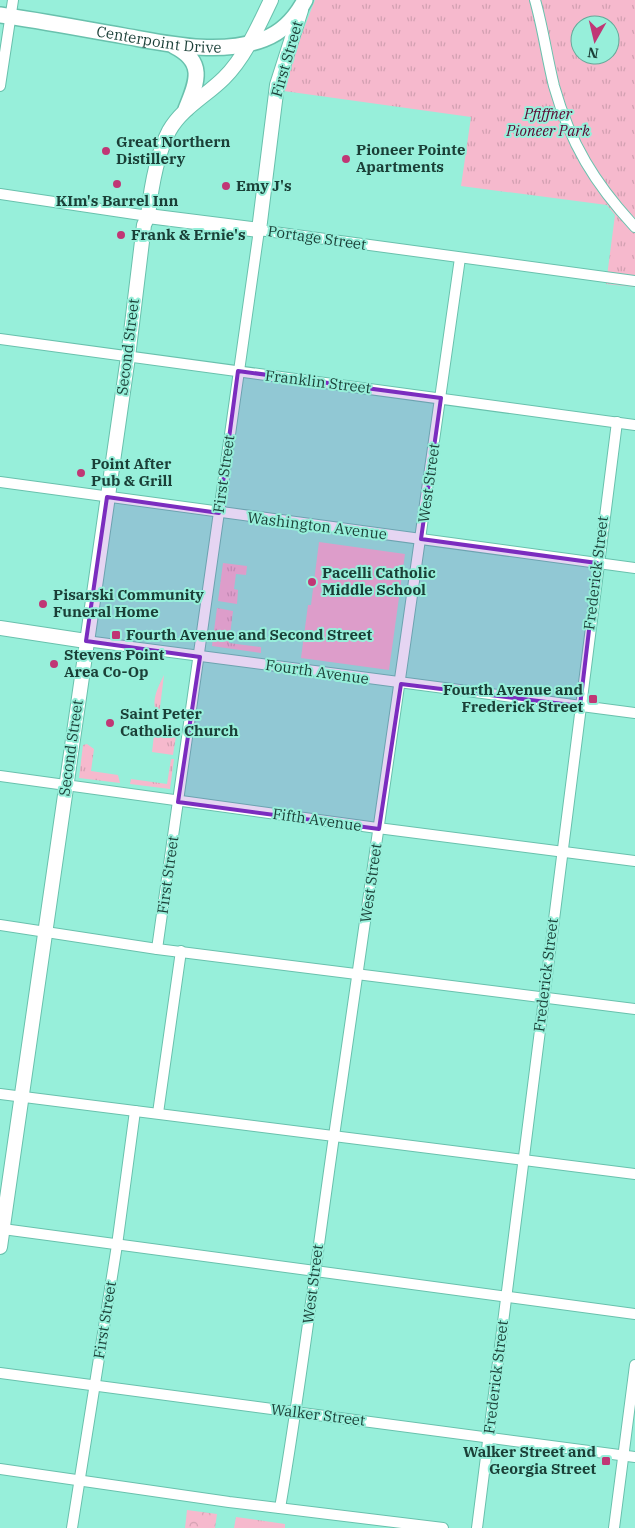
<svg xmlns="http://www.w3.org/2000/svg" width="635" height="1528" font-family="'IBM Plex Serif',serif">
<defs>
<pattern id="grass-tufts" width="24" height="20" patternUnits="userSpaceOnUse" patternTransform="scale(1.25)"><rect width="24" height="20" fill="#f6b9cd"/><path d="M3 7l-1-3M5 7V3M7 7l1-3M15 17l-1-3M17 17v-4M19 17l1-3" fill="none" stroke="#d2a0b1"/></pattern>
<pattern id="forest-crowns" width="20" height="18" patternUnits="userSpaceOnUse" patternTransform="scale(1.25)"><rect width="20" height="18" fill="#f6b9cd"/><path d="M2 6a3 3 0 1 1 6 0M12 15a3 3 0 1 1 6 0" fill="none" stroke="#d2a0b1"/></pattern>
</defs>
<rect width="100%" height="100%" fill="#97efda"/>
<g fill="url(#grass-tufts)" fill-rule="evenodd">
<path d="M 315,0 L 635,0 L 635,287 L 606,284 L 615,215 L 607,205 L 461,186 L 471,117 L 284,91 L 288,69 ZM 580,25 L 610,25 L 610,55 L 580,55 Z"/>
<polygon points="223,563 247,566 246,575 236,574 234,589 238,590 237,604 218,601"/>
<polygon points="217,608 233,611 229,643 261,647 261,653 212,646"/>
<path d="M 164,675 L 159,715 C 149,704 158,687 164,675 Z"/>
<polygon points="155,727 177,730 173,755 152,752"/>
<polygon points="87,744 94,749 91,771 118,775 120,783 79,778 83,745"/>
<polygon points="171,759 174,759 170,789 130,784 131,779 167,784"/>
<polygon points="236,1517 285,1524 285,1528 234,1528"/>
</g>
<polygon fill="url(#forest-crowns)" points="187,1510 217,1514 215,1528 185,1528"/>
<polygon fill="#f6b9cd" points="319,542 405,554 389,670 301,658 308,605 311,605"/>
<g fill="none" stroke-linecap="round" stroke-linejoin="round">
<defs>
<g id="street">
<path d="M 535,0 C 543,28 547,58 554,86 C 570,143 595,184 635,227"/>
<polyline points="0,86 13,0"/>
<polyline points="0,194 148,216"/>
<polyline points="0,339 635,425"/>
<polyline points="0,482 635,568"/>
<polyline points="86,641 635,713"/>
<polyline points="0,776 370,827 635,861"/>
<polyline points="0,925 157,949 635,1009"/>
<polyline points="157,949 259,230 635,281"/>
<polyline points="0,1094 635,1174"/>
<polyline points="158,1113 181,951"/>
<polyline points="3,1229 635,1314"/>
<polyline points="0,1373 635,1457"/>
<polyline points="0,1469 229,1502 443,1528"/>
<path d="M 280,1508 C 304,1369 320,1228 341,1088 C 381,811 421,535 460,258"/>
<polyline points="72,1528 117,1245 135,1111"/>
<polyline points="477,1528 617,422"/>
<polyline points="614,1528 635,1365"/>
</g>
<g id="secondary">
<polyline points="148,216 259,230 277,85 301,10"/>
<polyline points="0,628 86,641"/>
<path d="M 0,1247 L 128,357 L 144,225 L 148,216 C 151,188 156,156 169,131 C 182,108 206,96 224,78 C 245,57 258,27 271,0"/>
</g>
<g id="primary">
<path id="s1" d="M 0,15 C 42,21 83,29 124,36 C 169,44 220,56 264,39 C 283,32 296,17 305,0"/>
<path d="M 174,46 C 206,62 197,82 186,109"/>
</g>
</defs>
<use href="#street" stroke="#69c1ad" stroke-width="12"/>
<use href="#secondary" stroke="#69c1ad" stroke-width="16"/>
<use href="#primary" stroke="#69c1ad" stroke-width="18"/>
<use href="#street" stroke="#fff" stroke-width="10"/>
<use href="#secondary" stroke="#fff" stroke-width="14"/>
<use href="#primary" stroke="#fff" stroke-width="15"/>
</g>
<path fill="#7b2cbf" fill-opacity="0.2" stroke="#7b2cbf" stroke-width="4" stroke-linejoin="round" d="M 238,371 L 441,398 L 421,539 L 597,563 L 580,706 L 401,684 L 379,829 L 178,802 L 200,657 L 86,641 L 107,497 L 219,513 Z"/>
<g fill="#c03775" stroke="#97efda" stroke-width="2">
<circle cx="106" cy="151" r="5"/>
<circle cx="346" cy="159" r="5"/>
<circle cx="117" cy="184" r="5"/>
<circle cx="226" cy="186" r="5"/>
<circle cx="121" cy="235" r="5"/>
<circle cx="81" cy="473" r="5"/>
<circle cx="312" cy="582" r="5"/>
<circle cx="43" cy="604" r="5"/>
<rect x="111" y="630" width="10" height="10" rx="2.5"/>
<circle cx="54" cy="664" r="5"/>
<rect x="588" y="694" width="10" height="10" rx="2.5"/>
<circle cx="110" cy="723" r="5"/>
<rect x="601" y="1456" width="10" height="10" rx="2.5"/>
</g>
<g text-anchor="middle" stroke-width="4" stroke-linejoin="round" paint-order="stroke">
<g font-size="15" fill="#1a3f37" stroke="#97efda">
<text dy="5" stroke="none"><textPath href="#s1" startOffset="161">Centerpoint Drive</textPath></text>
<text transform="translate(287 59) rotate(-74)" y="5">First Street</text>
<text transform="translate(317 238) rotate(8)" y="5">Portage Street</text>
<text transform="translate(128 347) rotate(-83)" y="5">Second Street</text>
<text transform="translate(318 382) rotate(7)" y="5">Franklin Street</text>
<text transform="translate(224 474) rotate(-82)" y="5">First Street</text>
<text transform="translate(429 483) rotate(-82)" y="5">West Street</text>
<text transform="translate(317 526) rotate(7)" y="5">Washington Avenue</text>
<text transform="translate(596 573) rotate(-83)" y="5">Frederick Street</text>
<text transform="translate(317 672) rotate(8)" y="5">Fourth Avenue</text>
<text transform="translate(71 748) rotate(-82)" y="5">Second Street</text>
<text transform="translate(317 820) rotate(8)" y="5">Fifth Avenue</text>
<text transform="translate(168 875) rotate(-82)" y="5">First Street</text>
<text transform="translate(371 883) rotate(-82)" y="5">West Street</text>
<text transform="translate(546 975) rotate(-83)" y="5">Frederick Street</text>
<text transform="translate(313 1284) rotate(-83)" y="5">West Street</text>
<text transform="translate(105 1320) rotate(-81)" y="5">First Street</text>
<text transform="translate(496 1377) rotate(-83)" y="5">Frederick Street</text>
<text transform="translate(318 1415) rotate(7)" y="5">Walker Street</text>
</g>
<g font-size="15" font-style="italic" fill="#5b0832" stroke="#97efda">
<text x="548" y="119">Pfiffner<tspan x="548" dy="17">Pioneer Park</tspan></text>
</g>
<g font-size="15" font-weight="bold" fill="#1a3f37" stroke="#97efda" text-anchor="start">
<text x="116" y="147">Great Northern<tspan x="116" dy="17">Distillery</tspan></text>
<text x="356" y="155">Pioneer Pointe<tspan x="356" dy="17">Apartments</tspan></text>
<text x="236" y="191">Emy J's</text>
<text x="117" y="206" text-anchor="middle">KIm's Barrel Inn</text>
<text x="131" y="240">Frank &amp; Ernie's</text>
<text x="91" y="469">Point After<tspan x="91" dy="17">Pub &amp; Grill</tspan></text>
<text x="322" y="578">Pacelli Catholic<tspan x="322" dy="17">Middle School</tspan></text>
<text x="53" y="600">Pisarski Community<tspan x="53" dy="17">Funeral Home</tspan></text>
<text x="126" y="640">Fourth Avenue and Second Street</text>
<text x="64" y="660">Stevens Point<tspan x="64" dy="17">Area Co-Op</tspan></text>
<text x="583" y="695" text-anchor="end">Fourth Avenue and<tspan x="583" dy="17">Frederick Street</tspan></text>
<text x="120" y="719">Saint Peter<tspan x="120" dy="17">Catholic Church</tspan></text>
<text x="596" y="1457" text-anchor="end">Walker Street and<tspan x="596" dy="17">Georgia Street</tspan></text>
</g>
</g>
<g transform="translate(595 40) rotate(188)"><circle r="24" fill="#97efda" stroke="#65a999"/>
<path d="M0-4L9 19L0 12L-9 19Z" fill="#c03775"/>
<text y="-8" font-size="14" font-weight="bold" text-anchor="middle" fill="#1a3f37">N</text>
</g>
</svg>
